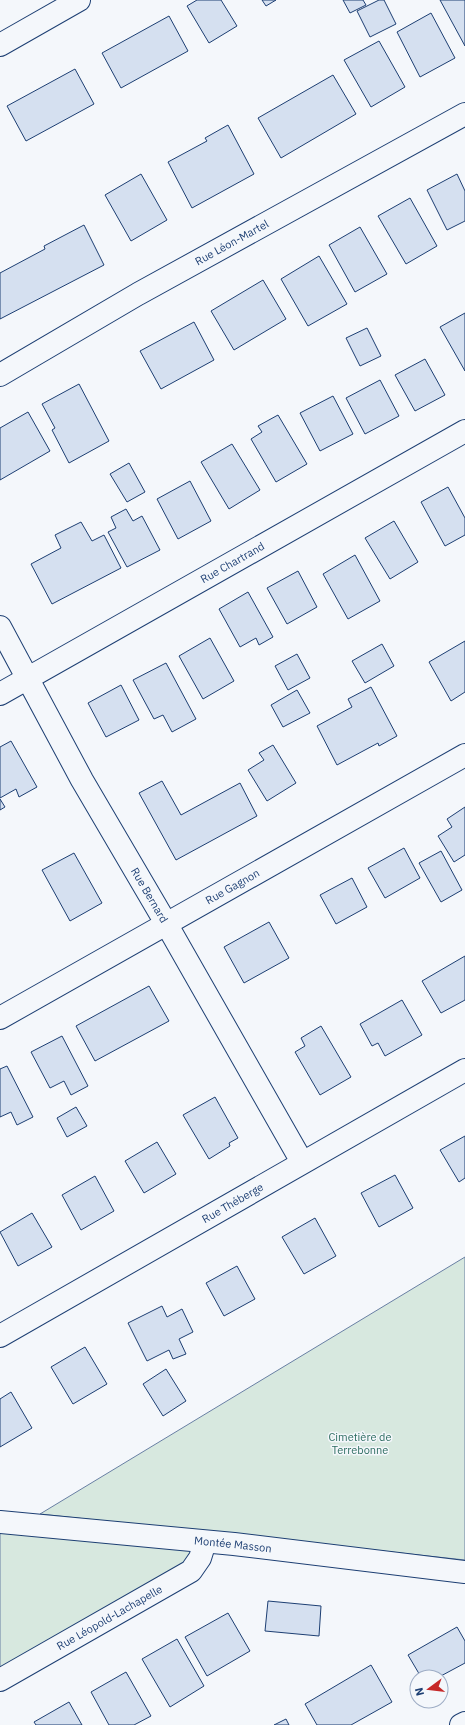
<svg xmlns="http://www.w3.org/2000/svg" width="465" height="1725" font-family="'IBM Plex Sans',sans-serif">
<rect width="100%" height="100%" fill="#f4f7fb"/>
<g fill="#d7e8df" stroke="#687fa3">
<polygon points="465,1257 465,1560 40,1514"/>
<polygon points="0,1522 203,1551 0,1680"/>
</g>
<g fill="#d5e0f0" stroke="#1d3f73">
<polygon points="197,0 221,0 237,26 209,43 187,6"/>
<polygon points="262,0 276,0 266,6"/>
<polygon points="343,0 363,0 366,5 350,13"/>
<polygon points="379,0 384,0 396,24 370,37 357,11"/>
<polygon points="440,0 465,0 465,46"/>
<polygon points="431,13 455,58 420,77 397,32"/>
<polygon points="169,16 188,51 121,88 102,53"/>
<polygon points="379,41 405,87 371,107 344,60"/>
<polygon points="75,69 94,104 26,141 7,106"/>
<polygon points="333,75 356,114 281,158 258,118"/>
<polygon points="228,125 254,174 192,208 168,162 207,141 205,138"/>
<polygon points="141,174 167,220 131,241 105,195"/>
<polygon points="457,174 465,191 465,221 447,230 427,190"/>
<polygon points="410,198 437,246 406,264 378,216"/>
<polygon points="84,225 104,265 0,319 0,273 45,249 44,246"/>
<polygon points="360,227 387,274 355,292 329,245"/>
<polygon points="319,256 347,304 308,326 281,279"/>
<polygon points="263,280 286,319 234,350 211,311"/>
<polygon points="465,313 465,371 440,327"/>
<polygon points="194,322 214,360 161,389 140,351"/>
<polygon points="367,328 381,356 360,366 346,338"/>
<polygon points="425,359 445,395 415,411 395,375"/>
<polygon points="380,380 399,416 365,434 346,398"/>
<polygon points="79,384 109,441 69,463 52,430 55,428 42,404"/>
<polygon points="333,396 353,434 320,451 300,413"/>
<polygon points="28,412 50,451 0,480 0,428"/>
<polygon points="278,415 307,464 276,482 251,439 262,432 258,426"/>
<polygon points="232,444 260,490 229,509 201,462"/>
<polygon points="129,463 145,492 127,502 110,474"/>
<polygon points="190,481 211,521 178,539 157,499"/>
<polygon points="448,487 465,518 465,535 445,546 421,502"/>
<polygon points="126,509 133,521 142,516 160,550 127,567 108,532 116,528 111,517"/>
<polygon points="394,521 418,562 390,579 365,538"/>
<polygon points="81,522 92,541 104,535 121,568 52,604 31,564 61,548 55,535"/>
<polygon points="355,555 380,601 348,619 323,574"/>
<polygon points="298,571 317,607 287,624 267,588"/>
<polygon points="248,592 273,637 259,645 256,638 240,647 219,609"/>
<polygon points="210,638 234,681 203,699 179,656"/>
<polygon points="465,641 465,692 451,701 429,662"/>
<polygon points="382,644 394,666 365,683 352,661"/>
<polygon points="297,654 310,678 288,690 275,666"/>
<polygon points="166,663 196,719 172,732 163,715 154,719 133,680"/>
<polygon points="121,685 139,720 106,737 88,703"/>
<polygon points="371,687 397,736 379,746 378,743 337,765 317,726 352,707 348,699"/>
<polygon points="297,690 310,713 283,727 271,705"/>
<polygon points="11,741 37,787 19,797 16,789 0,798 0,747"/>
<polygon points="273,745 296,783 267,801 248,770 264,760 259,753"/>
<polygon points="162,781 181,815 240,783 257,816 176,860 139,793"/>
<polygon points="0,799 5,807 0,810"/>
<polygon points="465,807 465,855 454,862 438,836 452,827 447,819"/>
<polygon points="404,848 420,878 385,898 368,868"/>
<polygon points="441,851 462,890 441,902 419,863"/>
<polygon points="74,853 102,903 70,921 42,870"/>
<polygon points="352,878 367,907 336,924 320,895"/>
<polygon points="269,922 289,958 244,983 224,947"/>
<polygon points="465,956 465,1000 441,1013 422,981"/>
<polygon points="149,986 169,1021 95,1061 76,1026"/>
<polygon points="402,1000 422,1035 385,1056 378,1043 372,1046 360,1024"/>
<polygon points="321,1026 351,1077 320,1095 295,1052 305,1046 301,1038"/>
<polygon points="62,1036 88,1086 71,1095 64,1081 50,1088 31,1052"/>
<polygon points="7,1066 33,1117 17,1125 11,1112 0,1117 0,1069"/>
<polygon points="215,1097 238,1138 229,1143 230,1146 209,1159 183,1115"/>
<polygon points="76,1107 87,1126 67,1137 57,1118"/>
<polygon points="465,1136 465,1178 459,1182 440,1150"/>
<polygon points="157,1142 176,1174 144,1193 125,1161"/>
<polygon points="395,1175 413,1208 379,1227 361,1193"/>
<polygon points="95,1176 114,1211 81,1230 62,1195"/>
<polygon points="32,1213 52,1247 18,1266 0,1232"/>
<polygon points="315,1218 336,1256 304,1274 282,1237"/>
<polygon points="237,1266 255,1299 224,1316 206,1283"/>
<polygon points="162,1306 167,1317 182,1309 193,1332 179,1339 186,1354 173,1359 169,1350 147,1361 128,1323"/>
<polygon points="85,1347 107,1384 73,1404 51,1367"/>
<polygon points="166,1369 186,1401 163,1416 143,1384"/>
<polygon points="11,1392 32,1428 0,1447 0,1399"/>
<polygon points="268,1601 321,1606 319,1636 265,1631"/>
<polygon points="228,1613 250,1651 207,1676 185,1637"/>
<polygon points="457,1627 465,1641 465,1663 439,1677 421,1677 408,1655"/>
<polygon points="177,1639 204,1686 170,1707 142,1659"/>
<polygon points="371,1665 392,1702 351,1725 317,1725 305,1704"/>
<polygon points="126,1672 151,1716 134,1725 109,1725 91,1692"/>
<polygon points="69,1702 82,1725 36,1725 34,1722"/>
<polygon points="286,1719 289,1725 274,1725"/>
</g>
<g fill="none" stroke-linecap="round" stroke-linejoin="round">
<defs>
<g id="minor">
<polyline points="0,45 79,0"/>
<path id="s1" d="M 0,375 L 138,294 L 465,114"/>
<path id="s2" d="M 0,627 L 82,780 L 167,925 L 302,1162"/>
<path id="s3" d="M 0,694 L 465,431"/>
<path id="s4" d="M 0,1018 L 465,755"/>
<path id="s5" d="M 0,1336 L 465,1070"/>
<path id="s6" d="M 0,1680 L 191,1571 L 200,1558 L 205,1542"/>
<polyline points="461,1725 465,1723"/>
</g>
<g id="primary">
<path id="s7" d="M 0,1522 L 234,1544 L 465,1572"/>
</g>
</defs>
<use href="#minor" stroke="#1d3f73" stroke-width="24"/>
<use href="#primary" stroke="#1d3f73" stroke-width="24"/>
<use href="#minor" stroke="#f4f7fb" stroke-width="22"/>
<use href="#primary" stroke="#f4f7fb" stroke-width="22"/>
</g>
<g text-anchor="middle" stroke-width="3" stroke-linejoin="round" paint-order="stroke">
<g font-size="11" fill="#1d3f73" stroke="#f4f7fb">
<text dy="4" stroke="none"><textPath href="#s1" startOffset="267">Rue Léon-Martel</textPath></text>
<text dy="4" stroke="none"><textPath href="#s3" startOffset="267">Rue Chartrand</textPath></text>
<text dy="4" stroke="none"><textPath href="#s4" startOffset="267">Rue Gagnon</textPath></text>
<text dy="4" stroke="none"><textPath href="#s2" startOffset="307">Rue Bernard</textPath></text>
<text dy="4" stroke="none"><textPath href="#s5" startOffset="268">Rue Théberge</textPath></text>
<text dy="4" stroke="none"><textPath href="#s7" startOffset="234">Montée Masson</textPath></text>
<text dy="4" stroke="none"><textPath href="#s6" startOffset="126">Rue Léopold-Lachapelle</textPath></text>
</g>
<g font-size="11" fill="#2c6c60" stroke="#f4f7fb">
<text x="360" y="1441">Cimetière de<tspan x="360" dy="13">Terrebonne</tspan></text>
</g>
</g>
<g transform="translate(429 1689) rotate(255)"><circle r="19" fill="#f4f7fb" stroke="#9eadc5"/>
<path d="M0-3L7 15L0 10L-7 15Z" fill="#c62828"/>
<text y="-6" font-size="11" font-weight="bold" text-anchor="middle" fill="#1d3f73">N</text>
</g>
</svg>
